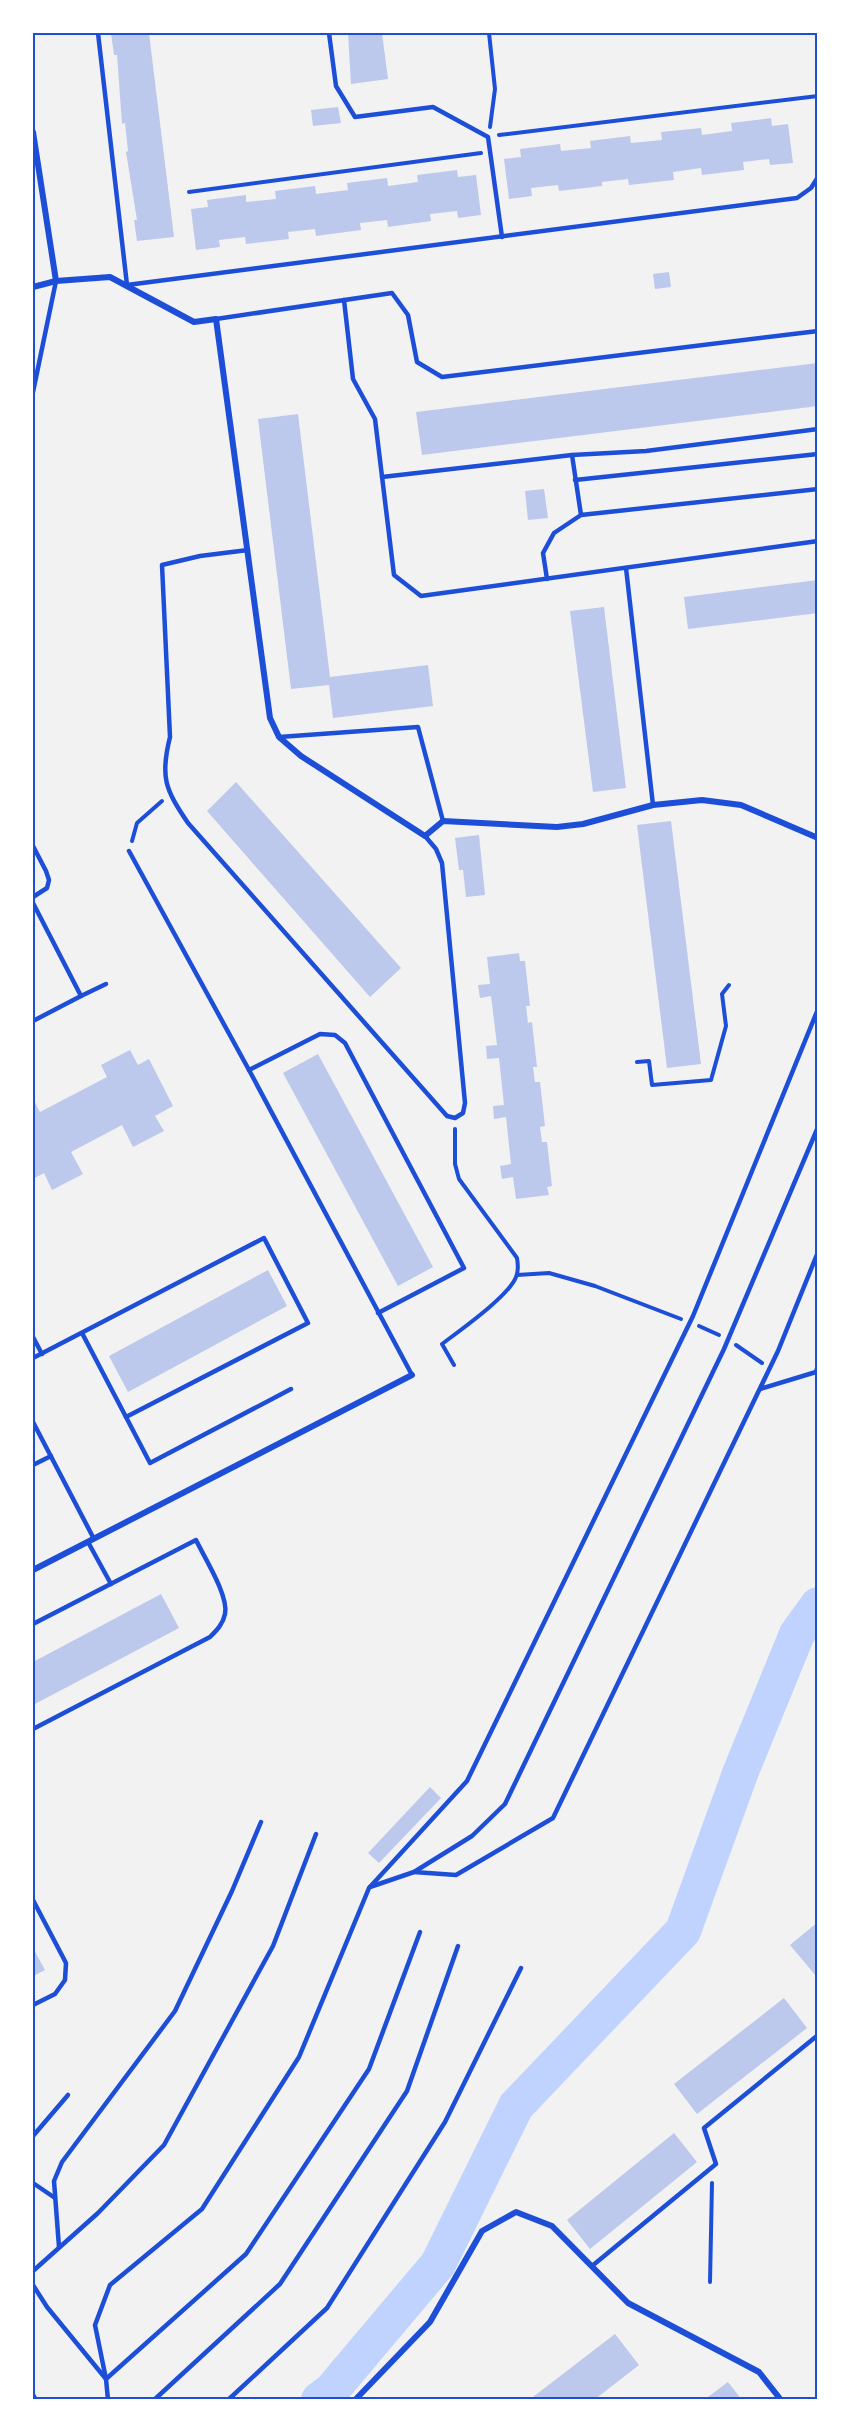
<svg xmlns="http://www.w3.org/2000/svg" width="851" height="2433" font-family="'Noto Sans',sans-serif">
<rect width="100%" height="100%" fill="#f2f2f2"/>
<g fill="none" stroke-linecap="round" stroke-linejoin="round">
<polyline stroke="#bfd3fe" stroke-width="36" points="319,2400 331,2391 438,2264 516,2106 683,1931 741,1771 797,1634 818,1605"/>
</g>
<g fill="#bdc9ec">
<polygon points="111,33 149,33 174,237 137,241 134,220 137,220 126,152 128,151 125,123 122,124 117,55 114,55"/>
<polygon points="348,33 382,33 388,79 351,84"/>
<polygon points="338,107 341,123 313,126 311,110"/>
<polygon points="771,118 772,126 788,124 793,163 770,165 769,159 743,162 744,170 702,175 701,168 673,172 674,180 629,185 628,179 602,182 602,186 559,191 558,185 531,188 532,196 509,199 504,159 521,157 520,149 560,144 561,151 591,148 590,141 630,136 631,143 662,140 661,132 701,128 702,135 732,131 731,123"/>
<polygon points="457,170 458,177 476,175 481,215 458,218 457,211 430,214 431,221 388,227 387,220 360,223 361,230 316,236 315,229 288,232 289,239 246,244 245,237 219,240 220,247 196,250 191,209 208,207 207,200 246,195 246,202 276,199 275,191 315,186 316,194 348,190 347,183 387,178 388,186 418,182 417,175"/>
<polygon points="669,272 671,287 655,289 653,274"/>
<polygon points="818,363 818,406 422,455 416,412"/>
<polygon points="298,414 330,677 428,665 433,706 333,718 329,685 291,689 258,419"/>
<polygon points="544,489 548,518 528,520 525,491"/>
<polygon points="818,580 818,613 688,629 684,597"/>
<polygon points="604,607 626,788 593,792 570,611"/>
<polygon points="236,782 401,968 370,997 207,811"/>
<polygon points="671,821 701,1064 667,1068 637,825"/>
<polygon points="479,835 485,895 466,897 463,870 459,870 455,838"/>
<polygon points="519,953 520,961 525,961 530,1006 526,1006 528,1023 532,1022 537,1067 533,1067 535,1082 540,1082 545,1126 540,1127 542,1142 547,1142 552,1186 547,1187 549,1195 516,1199 513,1177 502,1179 500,1166 511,1164 506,1117 494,1119 493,1106 504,1105 499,1058 487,1059 486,1046 497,1045 491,996 480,998 478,985 490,984 487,957"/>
<polygon points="130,1050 138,1065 149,1059 173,1106 155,1116 164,1131 133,1147 122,1125 71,1152 83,1174 52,1190 44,1173 33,1179 33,1099 40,1112 107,1077 101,1065"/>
<polygon points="318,1054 433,1267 398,1286 283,1073"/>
<polygon points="268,1270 287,1306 128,1392 109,1356"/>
<polygon points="161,1594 179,1628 33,1705 33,1662"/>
<polygon points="430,1787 441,1798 379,1863 368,1853"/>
<polygon points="818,1922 818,1974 816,1976 790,1945"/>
<polygon points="33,1948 45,1970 33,1976"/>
<polygon points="784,1998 807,2028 697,2114 674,2084"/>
<polygon points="674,2133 697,2162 590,2249 567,2220"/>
<polygon points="615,2334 639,2365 594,2400 529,2400"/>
<polygon points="728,2382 742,2400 704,2400"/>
</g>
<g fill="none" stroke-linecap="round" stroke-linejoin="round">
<g stroke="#1d4ed8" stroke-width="4">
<polyline points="489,33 495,89 490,127"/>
<polyline points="499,135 818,96"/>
<polyline points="189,192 481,153"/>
<polyline points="132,841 137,823 162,801"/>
<polyline points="637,1062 649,1061 652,1085 711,1080 726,1026 722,994 729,985"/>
<polyline points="517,1275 549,1273 595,1286 681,1319"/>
<polyline points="699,1326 719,1335"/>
<polyline points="736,1345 762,1363"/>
<path d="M 454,1365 L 442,1344 C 459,1331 509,1296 516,1277 C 519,1270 518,1264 517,1258 L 459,1179 L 455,1164 L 455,1129"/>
<polyline points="710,2282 712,2183"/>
</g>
<g stroke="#1d4ed8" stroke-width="4.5">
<polyline points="98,33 127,285 797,198 811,188 818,177"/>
<polyline points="329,33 336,86 355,117 433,107 488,137 502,237"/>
<polyline points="344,300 353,379 375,419 394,575 421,596 818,541"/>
<polyline points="216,319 392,293 408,315 417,362 442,377 818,331"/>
<polyline points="33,392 56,281"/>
<polyline points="572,455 581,515"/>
<polyline points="382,477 572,455 646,451 818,429"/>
<polyline points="575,480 818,454"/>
<path d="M 248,550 L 200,556 L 162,565 L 170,737 C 160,777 165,789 188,823 L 447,1116 L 455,1118 L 463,1113 L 465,1103 L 442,863 L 436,849 L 425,836"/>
<polyline points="626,568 653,805"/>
<polyline points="547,579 543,553 554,533 581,515 818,489"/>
<polyline points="279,737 418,727 443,821"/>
<polyline points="33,846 46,871 49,880 47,888 33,897"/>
<polyline points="129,851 249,1070 412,1375"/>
<polyline points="33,903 81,996 33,1021"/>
<polyline points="81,996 106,984"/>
<polyline points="249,1070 320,1034 335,1035 345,1043 464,1268 378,1313"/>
<polyline points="33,1337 42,1354"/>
<polyline points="33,1358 264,1238 308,1323 126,1417 82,1333"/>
<polyline points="760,1389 816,1372 818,1365"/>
<polyline points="126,1417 150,1463 291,1389"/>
<polyline points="33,1422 94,1539"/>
<polyline points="33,1465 51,1456"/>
<polyline points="88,1542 111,1584"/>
<path d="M 33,1624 L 196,1540 C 204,1557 229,1596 225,1614 C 223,1624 217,1630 210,1637 L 33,1729"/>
<polyline points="414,1872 456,1875 553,1818 778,1351 818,1252"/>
<polyline points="370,1887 414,1872 472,1836 505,1804 724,1349 818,1127"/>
<polyline points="33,1900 66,1963 65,1980 55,1994 33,2005"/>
<polyline points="33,2136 68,2095"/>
<polyline points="33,2183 55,2198"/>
<polyline points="59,2247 54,2181 62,2162 175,2011 232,1891 261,1822"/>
<polyline points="592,2266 716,2164 704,2128 818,2035"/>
<polyline points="33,2271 98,2213 164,2145 273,1946 316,1834"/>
<polyline points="33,2285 47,2307 106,2379 246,2254 369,2069 420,1932"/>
<polyline points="33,2395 36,2400"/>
<polyline points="108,2400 106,2379 95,2325 110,2285 202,2209 299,2057 369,1888 467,1781 693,1316 818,1009"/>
<polyline points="154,2400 280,2284 407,2091 458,1946"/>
<polyline points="228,2400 327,2308 445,2122 521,1968"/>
</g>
<g stroke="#1d4ed8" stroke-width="6">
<polyline points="33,132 56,281"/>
<polyline points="33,287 56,281 110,277 194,322 216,319 270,718 279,737 301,756 425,836 443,821 557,827 583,824 653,805 702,800 741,805 818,838"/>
<polyline points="33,1570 412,1375"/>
<polyline points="355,2400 430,2322 482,2231 516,2212 552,2226 628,2303 759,2372 781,2400"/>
</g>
</g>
<rect width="851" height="2433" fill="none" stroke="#ffffff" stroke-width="69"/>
<rect x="34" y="34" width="782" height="2364" fill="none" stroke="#1d4ed8" stroke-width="2"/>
</svg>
